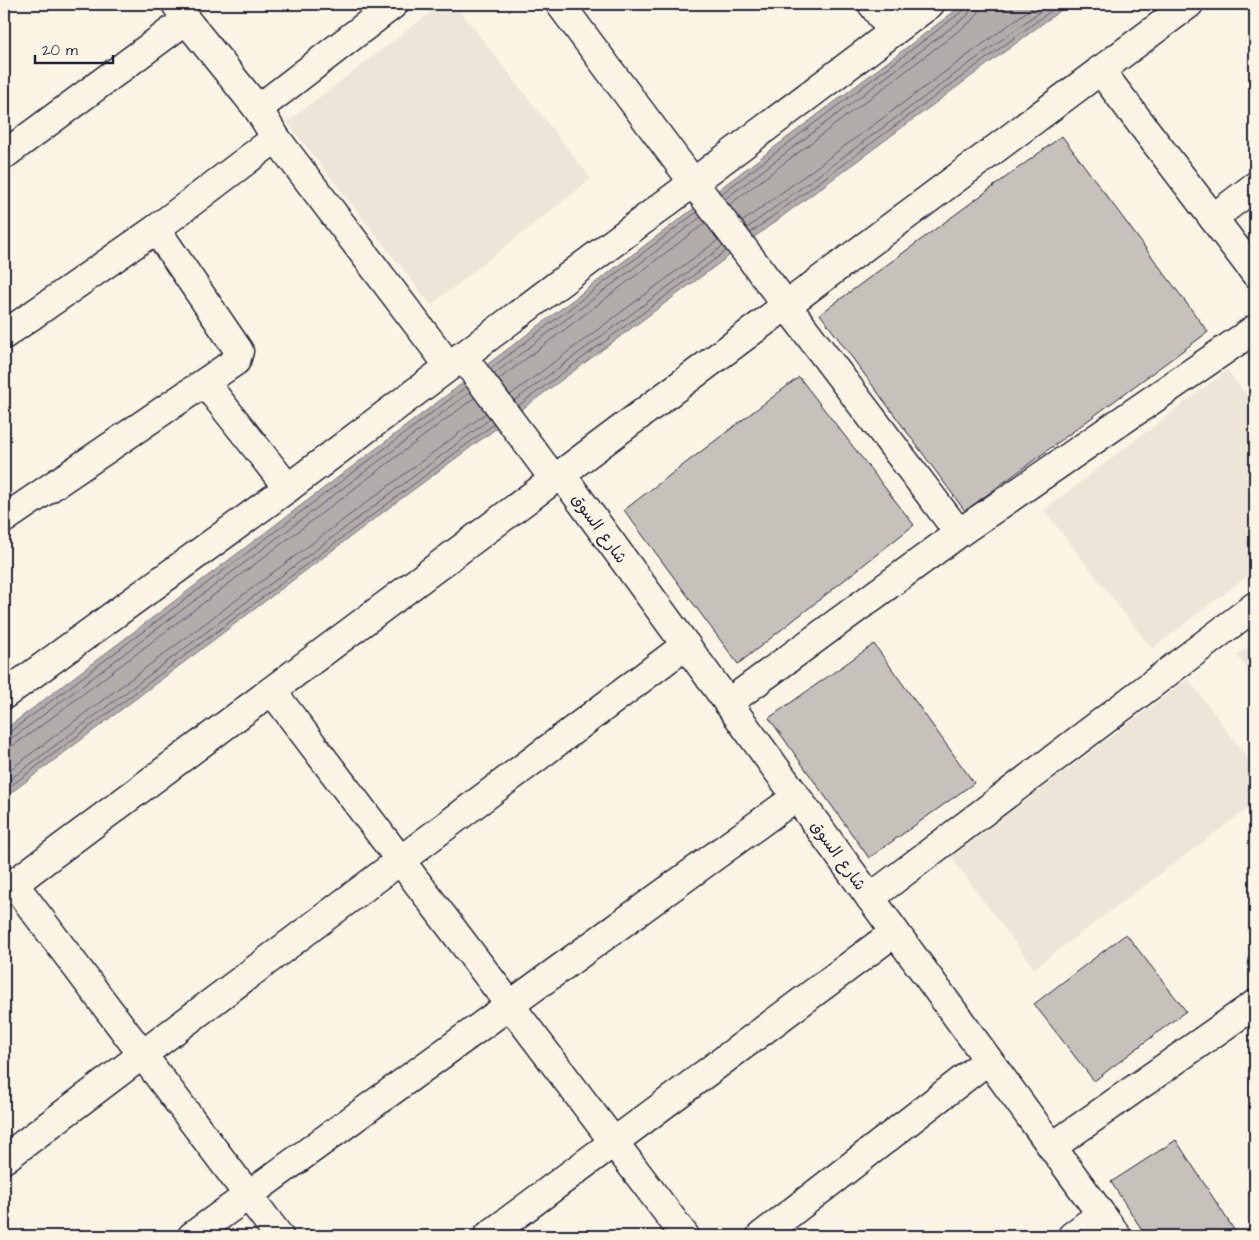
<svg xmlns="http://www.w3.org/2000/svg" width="1259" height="1240" font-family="'Architects Daughter','Playpen Sans Arabic',sans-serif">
<rect width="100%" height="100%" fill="#fcf5e5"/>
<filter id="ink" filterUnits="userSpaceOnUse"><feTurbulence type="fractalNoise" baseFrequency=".02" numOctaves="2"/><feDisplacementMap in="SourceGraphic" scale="10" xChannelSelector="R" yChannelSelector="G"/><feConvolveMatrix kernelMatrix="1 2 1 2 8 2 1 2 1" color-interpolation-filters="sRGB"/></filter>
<g filter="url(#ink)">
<g fill="#ece5d8">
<polygon points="442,4 455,4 591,179 431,305 287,122"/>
<polygon points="1227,370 1255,406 1255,570 1152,649 1044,510"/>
<polygon points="1255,642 1255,679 1237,655"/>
<polygon points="1188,679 1255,768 1255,803 1034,968 951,857"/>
</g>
<polygon fill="#b2adab" stroke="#78757e" points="964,4 1069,4 386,510 4,798 4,730"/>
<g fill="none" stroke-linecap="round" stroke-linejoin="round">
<g stroke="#5c5a68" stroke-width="1">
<polyline points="721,194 964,10 967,4"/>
<polyline points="725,199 968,15 973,4"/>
<polyline points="729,205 973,20 979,12 981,4"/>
<polyline points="742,222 1037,4"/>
<polyline points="747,228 1050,4"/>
<polyline points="750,233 1060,4"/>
<polyline points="490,369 697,212"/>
<polyline points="494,374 701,217"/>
<polyline points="498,380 705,223"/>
<polyline points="510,395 718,240"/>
<polyline points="514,401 723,246"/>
<polyline points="518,406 726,251"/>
<polyline points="4,733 8,733 30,717 466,387"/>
<polyline points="4,740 12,738 34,722 470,392"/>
<polyline points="4,747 14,745 38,728 474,398"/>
<polyline points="4,774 486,413"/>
<polyline points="4,784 490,419"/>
<polyline points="4,791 494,424"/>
</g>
</g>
<g fill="#c6c1bb" stroke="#22223b">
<polygon points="1062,136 1208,332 965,511 820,314"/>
<polygon points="799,377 914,525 738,664 624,510"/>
<polygon points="874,644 974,783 869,858 769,718"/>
<polygon points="1126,934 1186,1011 1094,1081 1034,1004"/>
<polygon points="1176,1140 1238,1236 1146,1236 1111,1182"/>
</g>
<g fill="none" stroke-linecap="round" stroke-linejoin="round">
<defs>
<g id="minor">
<polyline points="176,4 186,20 258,109 276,138 449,366"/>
<polyline points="560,4 693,182 959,533"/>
<polyline points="872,4 893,32"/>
<polyline points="1100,70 1255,273"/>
<polyline points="258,109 394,4"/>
<polyline points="4,155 186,20"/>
<polyline points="1213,218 1255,186"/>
<polyline points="4,335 156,229 276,138"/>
<polyline points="462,356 554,479"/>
<polyline points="205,383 288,488"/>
<polyline points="561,474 1117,1236"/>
<polyline points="4,519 236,361 239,351 156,229"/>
<polyline points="272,691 685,1236"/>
<polyline points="4,695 288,488 930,4"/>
<polyline points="728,703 959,533 1255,329"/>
<polyline points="14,884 279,1236"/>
<polyline points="4,891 1189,4"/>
<polyline points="870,898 1255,606"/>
<polyline points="1052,1147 1255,1004"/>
<polyline points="4,1159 686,645"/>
<polyline points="192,1236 796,797"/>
<polyline points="488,1236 895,932"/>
<polyline points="761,1236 988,1060"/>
<polyline points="1072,1236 1101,1214"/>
</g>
</defs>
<use href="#minor" stroke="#22223b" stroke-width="31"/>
<use href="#minor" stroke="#fcf5e5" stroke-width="28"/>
</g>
</g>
<g text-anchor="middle" stroke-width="5" stroke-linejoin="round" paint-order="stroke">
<g font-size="16" fill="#22223b" stroke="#fcf5e5">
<text transform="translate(600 528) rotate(54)" y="6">شارع السوق</text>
<text transform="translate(839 855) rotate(54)" y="6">شارع السوق</text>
</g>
</g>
<rect width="1259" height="1240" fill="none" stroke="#fcf5e5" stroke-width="20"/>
<rect x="10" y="10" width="1239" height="1220" fill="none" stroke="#22223b" stroke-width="2" filter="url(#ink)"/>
<path d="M35 55v8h78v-8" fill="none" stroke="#22223b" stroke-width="2.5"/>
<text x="42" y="55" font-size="15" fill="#22223b" stroke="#fcf5e5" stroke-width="4" paint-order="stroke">20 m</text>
</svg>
